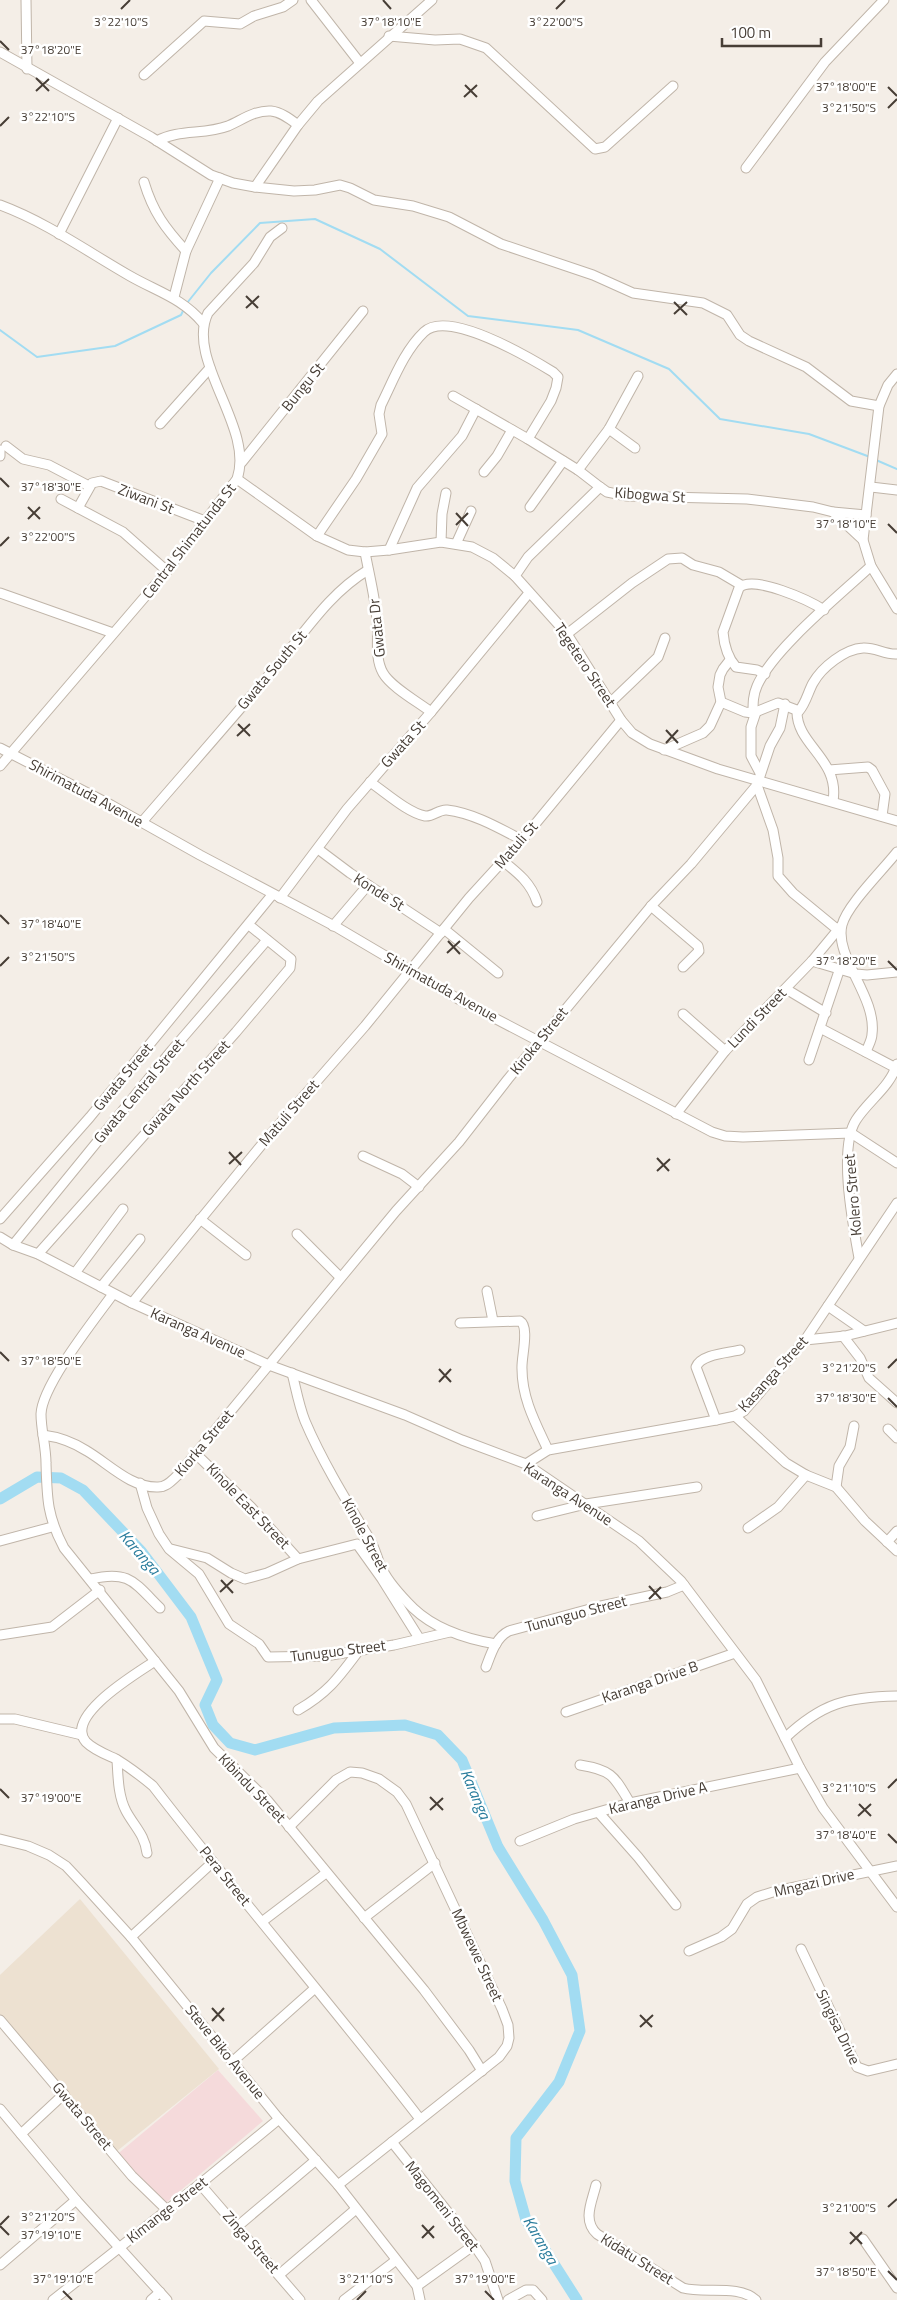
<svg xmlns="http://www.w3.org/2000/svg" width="897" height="2300" font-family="'Titillium Web',sans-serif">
<rect width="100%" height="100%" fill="#f4eee7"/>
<polygon fill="#ede1d1" points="80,1899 219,2069 117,2151 0,2016 0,1975"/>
<polygon fill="#f5dadb" points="218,2070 263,2121 161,2207 114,2157"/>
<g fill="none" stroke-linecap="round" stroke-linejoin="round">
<g stroke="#a2dcf2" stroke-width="2">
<polyline points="187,303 211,273 260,223 315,219 380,249 468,316 578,330 669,369 720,419 809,434 870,457"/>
<polyline points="0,330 37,357 115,346 181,315 184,309"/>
<polyline points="876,460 897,469"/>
</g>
<polyline stroke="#a2dcf2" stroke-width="11" points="0,1499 37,1477 61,1478 83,1490 141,1551 191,1617 217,1680 205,1705 213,1725 230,1743 255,1750 334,1728 405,1725 438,1735 462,1760 498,1847 543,1920 572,1975 580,2031 559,2082 516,2138 515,2181 526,2220 577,2300"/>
<defs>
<g id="minor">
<polyline points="26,0 27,69"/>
<polyline points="311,0 360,63"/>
<polyline points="389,36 435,40 460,39 486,48 595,149 605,147 673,86"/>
<polyline points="0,52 151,137 211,175 233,183 255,187 294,191 315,190 340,185 350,188 374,200 413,206 449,217 501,244 593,275 633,293 703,303 727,315 740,335 749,341 806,367 851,401 879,406"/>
<polyline points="144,75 204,21 240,24 254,16 283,7 293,0"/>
<path d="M 157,141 C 179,129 204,135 228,126 C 242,120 255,110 271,111 C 281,112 290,119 298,125"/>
<polyline points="746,168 825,62 884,0"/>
<path d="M 144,182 C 153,212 165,228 186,251"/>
<polyline points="255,187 298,125 318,101 432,0"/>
<path d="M 0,205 C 46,222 88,252 130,276 C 158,292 182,298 203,323"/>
<polyline points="59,234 118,118"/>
<polyline points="174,297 186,251 220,178"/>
<polyline points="897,374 888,385 879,406 863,540 871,566 897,609"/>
<polyline points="453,396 528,439 578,470 600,487 607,492 627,496 747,499 813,507 833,512 863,540"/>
<polyline points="160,424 210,368"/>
<polyline points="609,429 635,448"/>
<polyline points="6,446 23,459 49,465 89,486"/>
<polyline points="0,450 0,456"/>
<polyline points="242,462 363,311"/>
<polyline points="578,470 609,429 638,376"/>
<polyline points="484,472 497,456 512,430"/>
<polyline points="237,479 317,536 348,550 365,552 389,550 441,542 472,547 493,558 515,576 567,634 621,720 632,733 650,744 718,769 897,821"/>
<polyline points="871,487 897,490"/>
<polyline points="61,499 123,532 167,571"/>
<polyline points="530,507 563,461"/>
<polyline points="78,508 92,483 101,481 205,521"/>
<polyline points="833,512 866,515"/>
<path d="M 317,536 L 356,479 L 382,434 L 379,414 L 381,405 C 393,381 404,351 424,332 C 448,309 530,358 553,372 L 558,377 L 556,388 L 551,401 L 528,439"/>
<polyline points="441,542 442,514 446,493"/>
<polyline points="456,544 471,511"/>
<polyline points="389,550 417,488 462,436 476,409"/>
<path d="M 365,552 C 369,574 375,597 377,620 C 379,637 374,657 383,673 C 391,687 418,702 431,712"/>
<polyline points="515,576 528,557 600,487"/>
<polyline points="0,593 113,633"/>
<polyline points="567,634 632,583 668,559 682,558 693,565 719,572 741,585"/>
<path d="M 765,674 L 757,670 L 736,667 C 728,658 724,644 723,632 L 739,588 C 753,574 810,601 824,610"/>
<polyline points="611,702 658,657 665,638"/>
<path d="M 721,702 L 745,712 L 753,713 L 778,703 L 799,711 C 806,703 808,692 813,683 C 822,667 845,649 863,648 C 875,647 885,655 897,654"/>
<path d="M 797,711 C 796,745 840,759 833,801"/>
<polyline points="756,712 751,727 751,756 760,773"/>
<path d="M 753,713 C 753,703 753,695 757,686 C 773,649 840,595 871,566"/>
<polyline points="0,748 111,805 200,855 338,928 460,1000 712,1132 725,1136 743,1137 851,1133 897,1163"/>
<polyline points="664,750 703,733 710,726 721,702 718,687 720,675 723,669 730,660"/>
<path d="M 0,766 L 167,571 L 237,479 C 255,428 185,360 208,313 L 254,263 L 270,237 L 282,228"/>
<polyline points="829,770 868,767 872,770 885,794 882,816"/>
<path d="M 370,782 C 385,792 408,813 425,816 C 433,817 439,809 447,810 C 473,813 499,828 522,840"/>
<polyline points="757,785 773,830 778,858 778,876 793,893 838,930"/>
<path d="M 142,822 C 186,771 231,720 274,669 C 304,634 328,594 368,570"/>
<polyline points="318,849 350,873 441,933"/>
<path d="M 503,861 C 518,873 531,883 537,902"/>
<polyline points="280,898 347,809 431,712 529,593"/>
<polyline points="651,906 698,946 699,951 683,967"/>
<polyline points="333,926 368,885"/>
<polyline points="444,929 498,973"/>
<polyline points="812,961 856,974 867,975 897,972"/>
<polyline points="786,989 826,1013"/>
<polyline points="683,1014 725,1051"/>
<polyline points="820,1028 896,1068"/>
<path d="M 866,1052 C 868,1046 872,1040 872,1034 C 877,997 834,957 842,925 C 847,905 883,870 897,852"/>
<polyline points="809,1060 839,971"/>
<polyline points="676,1114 725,1051 812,961 841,926"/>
<polyline points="363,1156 402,1174 419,1187"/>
<polyline points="0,1219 90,1117 272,895"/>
<polyline points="200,1219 246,1255"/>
<polyline points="297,1234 340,1277"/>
<polyline points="0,1237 13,1245 38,1254 132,1303 269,1365 405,1415 462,1440 526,1464 639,1541 681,1581 756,1680 800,1768 823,1808 897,1907"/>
<polyline points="13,1245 172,1050 267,940"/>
<polyline points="38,1254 236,1032 290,968 291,959 249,925"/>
<path d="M 859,1258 C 853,1225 838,1148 856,1120 C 869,1100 890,1087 897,1064"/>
<polyline points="75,1273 123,1209"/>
<polyline points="101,1287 140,1239"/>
<polyline points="487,1291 493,1321"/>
<path d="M 113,1294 C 95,1319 42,1385 41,1414 C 41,1430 46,1447 46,1463 C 47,1498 47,1516 64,1548 L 179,1691 L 214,1748 L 268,1801 L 424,1990 L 469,2050 L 482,2071"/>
<polyline points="132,1303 268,1137 365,1026 469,898 522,840 621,720"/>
<polyline points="828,1306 864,1331"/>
<path d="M 460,1323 L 520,1321 C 530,1327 521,1358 522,1369 C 522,1399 536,1424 548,1450"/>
<polyline points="843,1336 860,1358 869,1378 897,1403"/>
<polyline points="805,1340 845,1336 897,1323"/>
<path d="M 292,1373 C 296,1389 299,1406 305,1421 C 322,1461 346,1500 369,1538 C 375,1547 377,1559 382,1569 C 389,1583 402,1597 413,1608 C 435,1629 466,1639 496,1644"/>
<polyline points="735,1416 786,1463 806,1475 836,1487 865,1521 897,1551"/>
<path d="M 716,1420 L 696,1367 C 701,1354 728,1353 740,1350"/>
<polyline points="888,1429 897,1438"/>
<path d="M 43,1435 C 59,1437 73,1442 87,1451 C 109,1464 131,1488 158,1487 C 167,1487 172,1480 178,1475 L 396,1211 L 459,1142 L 508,1079 L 652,905 L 691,864 L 757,785 L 770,746 L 780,728 L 785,704"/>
<polyline points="197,1455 251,1507 298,1559"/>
<polyline points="526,1464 548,1450 716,1420 735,1416 744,1411 805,1340 897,1203"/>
<polyline points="140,1483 147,1508 159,1534 169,1549 199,1574 229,1624 259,1644 268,1657 325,1656 394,1645 450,1632"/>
<polyline points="836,1487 839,1466 850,1447 854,1426"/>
<polyline points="537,1516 586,1504 697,1487"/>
<polyline points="748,1528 778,1507 806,1475"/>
<polyline points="0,1541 52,1527"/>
<polyline points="887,1542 897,1531"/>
<polyline points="171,1549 207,1558 231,1573 245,1579 267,1573 298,1559 357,1544 382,1579 419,1638"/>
<path d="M 91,1579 C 129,1570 134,1582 160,1608"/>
<polyline points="0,1635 52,1627 100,1590"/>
<path d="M 155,1661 C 139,1672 63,1716 86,1742 C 94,1750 105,1754 116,1759 C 129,1767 141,1776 153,1786 C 240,1899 333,2006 420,2119"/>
<path d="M 486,1667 C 491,1654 496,1637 509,1631 L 601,1606 L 667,1592 L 684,1585"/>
<path d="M 298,1710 C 329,1692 339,1677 360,1649"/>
<polyline points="566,1712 735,1653"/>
<polyline points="0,1719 15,1719 82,1735"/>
<path d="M 785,1738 C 822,1703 847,1697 897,1696"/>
<path d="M 117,1760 C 118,1776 118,1796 126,1811 C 134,1826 145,1835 147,1853"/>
<path d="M 580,1765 C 612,1770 614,1776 630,1803"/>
<polyline points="599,1813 638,1857 676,1905"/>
<polyline points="289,1827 336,1780 350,1772 362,1773 379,1779 397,1792 406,1804 502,2009 508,2025 509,2038 507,2046 499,2057 338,2185"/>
<polyline points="0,1839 28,1846 49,1855 66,1866 81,1882 131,1937 279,2119 338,2185 417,2286 420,2300"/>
<polyline points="520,1841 574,1819 630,1803 800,1768"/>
<polyline points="364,1918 435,1863"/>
<polyline points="263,1921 326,1873"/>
<polyline points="131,1937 213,1862"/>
<polyline points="801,1949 857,2067 868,2071 897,2064"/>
<polyline points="689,1951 721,1937 732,1929 747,1904 757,1897 776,1891 897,1866"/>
<polyline points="0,2020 132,2176 167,2210"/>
<polyline points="232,2062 314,1989"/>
<polyline points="0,2109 76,2200 167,2300"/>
<polyline points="21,2134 64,2094"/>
<polyline points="392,2142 474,2245 485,2261 498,2300"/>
<polyline points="200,2184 300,2300"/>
<path d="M 596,2185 C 592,2202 582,2220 597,2234 L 683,2288 C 705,2294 738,2284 756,2300"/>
<polyline points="238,2226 316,2160"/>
<polyline points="863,2239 897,2288"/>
<polyline points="0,2265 76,2200"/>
<polyline points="280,2274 356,2209"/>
<polyline points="417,2286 474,2245"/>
<polyline points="53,2300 200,2184 279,2119"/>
<polyline points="151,2300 160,2292"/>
<polyline points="344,2300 395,2261"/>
<polyline points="508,2300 526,2290 533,2290 542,2300"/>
</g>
</defs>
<use href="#minor" stroke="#c0b5a9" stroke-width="11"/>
<use href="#minor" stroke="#fff" stroke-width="9"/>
</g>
<path fill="none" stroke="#473e36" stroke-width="2" d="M 383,0 L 391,9M 121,9 L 130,0M 556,9 L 565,0M 0,41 L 9,50M 36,78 L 49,91M 465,85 L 477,97M 888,87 L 897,96M 36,91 L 49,79M 464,97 L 477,85M 888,108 L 897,99M 0,126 L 9,117M 246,296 L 258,308M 674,302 L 687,315M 246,308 L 259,296M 674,314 L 687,302M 0,478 L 9,487M 28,507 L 40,519M 456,513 L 468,526M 28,519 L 40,507M 888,524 L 897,533M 456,525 L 468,513M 0,546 L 9,537M 238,724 L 250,736M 666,730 L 678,743M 237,736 L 250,724M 666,743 L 678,730M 0,915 L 9,924M 448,941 L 460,954M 447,953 L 460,941M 888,961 L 897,970M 0,966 L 9,957M 229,1152 L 241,1165M 657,1158 L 669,1171M 229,1164 L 242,1152M 657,1171 L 670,1159M 0,1352 L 9,1361M 888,1368 L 897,1359M 439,1369 L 451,1382M 439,1382 L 451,1369M 888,1398 L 897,1407M 221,1580 L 233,1593M 649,1586 L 661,1599M 220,1592 L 233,1580M 649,1599 L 661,1587M 888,1788 L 897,1779M 0,1789 L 9,1798M 430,1797 L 443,1810M 859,1804 L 871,1816M 430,1810 L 443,1798M 858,1816 L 871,1804M 888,1834 L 897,1843M 212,2008 L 224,2021M 640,2015 L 652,2027M 212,2021 L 224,2008M 640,2027 L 653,2015M 888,2207 L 897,2199M 0,2225 L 9,2216M 422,2225 L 434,2238M 0,2226 L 9,2235M 850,2232 L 862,2244M 422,2238 L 434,2226M 850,2244 L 862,2232M 888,2271 L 897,2280M 63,2291 L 72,2300M 485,2291 L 494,2300M 357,2300 L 366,2291"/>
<g text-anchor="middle" stroke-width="5" stroke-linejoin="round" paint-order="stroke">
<g font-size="15" fill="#473e36" stroke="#fff">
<text transform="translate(303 387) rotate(-51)" y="5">Bungu St</text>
<text transform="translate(650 495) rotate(4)" y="5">Kibogwa St</text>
<text transform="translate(146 499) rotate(21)" y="5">Ziwani St</text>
<text transform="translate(189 541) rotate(-52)" y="5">Central Shimatunda St</text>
<text transform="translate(377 628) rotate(-96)" y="5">Gwata Dr</text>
<text transform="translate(585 665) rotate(56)" y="5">Tegetero Street</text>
<text transform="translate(272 670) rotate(-50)" y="5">Gwata South St</text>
<text transform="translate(403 744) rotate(-48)" y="5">Gwata St</text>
<text transform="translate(86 793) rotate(28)" y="5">Shirimatuda Avenue</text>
<text transform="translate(516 845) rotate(-49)" y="5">Matuli St</text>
<text transform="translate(379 892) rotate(32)" y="5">Konde St</text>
<text transform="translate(441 987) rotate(29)" y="5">Shirimatuda Avenue</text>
<text transform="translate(757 1018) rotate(-46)" y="5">Lundi Street</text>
<text transform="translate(539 1041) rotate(-51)" y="5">Kiroka Street</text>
<text transform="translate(123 1077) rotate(-50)" y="5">Gwata Street</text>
<text transform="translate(186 1088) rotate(-48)" y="5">Gwata North Street</text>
<text transform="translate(139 1091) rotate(-50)" y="5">Gwata Central Street</text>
<text transform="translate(289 1113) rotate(-49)" y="5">Matuli Street</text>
<text transform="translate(853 1195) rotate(-95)" y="5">Kolero Street</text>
<text transform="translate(198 1333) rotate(24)" y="5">Karanga Avenue</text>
<text transform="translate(773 1374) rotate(-48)" y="5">Kasanga Street</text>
<text transform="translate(204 1443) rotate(-50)" y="5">Kiorka Street</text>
<text transform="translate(568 1494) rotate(33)" y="5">Karanga Avenue</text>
<text transform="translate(248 1506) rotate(46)" y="5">Kinole East Street</text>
<text transform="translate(365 1535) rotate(62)" y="5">Kinole Street</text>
<text transform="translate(576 1614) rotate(-15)" y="5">Tununguo Street</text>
<text transform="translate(338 1651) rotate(-7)" y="5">Tunuguo Street</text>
<text transform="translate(650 1682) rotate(-19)" y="5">Karanga Drive B</text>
<text transform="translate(252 1788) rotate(46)" y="5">Kibindu Street</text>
<text transform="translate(658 1798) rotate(-13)" y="5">Karanga Drive A</text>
<text transform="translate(225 1876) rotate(51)" y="5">Pera Street</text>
<text transform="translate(814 1883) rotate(-13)" y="5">Mngazi Drive</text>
<text transform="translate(477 1955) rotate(65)" y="5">Mbwewe Street</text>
<text transform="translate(838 2027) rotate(64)" y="5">Singisa Drive</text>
<text transform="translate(225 2052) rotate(51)" y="5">Steve Biko Avenue</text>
<text transform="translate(82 2116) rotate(50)" y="5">Gwata Street</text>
<text transform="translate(442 2206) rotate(52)" y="5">Magomeni Street</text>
<text transform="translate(167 2210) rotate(-38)" y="5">Kimange Street</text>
<text transform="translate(251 2242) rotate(49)" y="5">Zinga Street</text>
<text transform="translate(637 2259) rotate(32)" y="5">Kidatu Street</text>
</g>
<g font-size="16" font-style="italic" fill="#297c9c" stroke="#fff">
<text transform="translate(140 1552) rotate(49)" y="6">Karanga</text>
<text transform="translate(476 1794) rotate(67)" y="6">Karanga</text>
<text transform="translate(541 2240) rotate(60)" y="6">Karanga</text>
</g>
</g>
<g font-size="12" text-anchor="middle" fill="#473e36" stroke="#fff" stroke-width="5" stroke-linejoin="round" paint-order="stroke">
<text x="121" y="26">3°22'10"S</text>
<text x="556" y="26">3°22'00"S</text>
<text x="391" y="26">37°18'10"E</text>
<text x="51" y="54">37°18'20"E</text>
<text x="846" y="91">37°18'00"E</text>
<text x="849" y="112">3°21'50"S</text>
<text x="48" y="121">3°22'10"S</text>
<text x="51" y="491">37°18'30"E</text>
<text x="846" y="528">37°18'10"E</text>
<text x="48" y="541">3°22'00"S</text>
<text x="51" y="928">37°18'40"E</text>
<text x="48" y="961">3°21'50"S</text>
<text x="846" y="965">37°18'20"E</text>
<text x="51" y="1365">37°18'50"E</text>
<text x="849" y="1372">3°21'20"S</text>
<text x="846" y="1402">37°18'30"E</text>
<text x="849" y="1792">3°21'10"S</text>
<text x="51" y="1802">37°19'00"E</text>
<text x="846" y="1839">37°18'40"E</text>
<text x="849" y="2212">3°21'00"S</text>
<text x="48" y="2221">3°21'20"S</text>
<text x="51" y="2239">37°19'10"E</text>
<text x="846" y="2276">37°18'50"E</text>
<text x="63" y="2283">37°19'10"E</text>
<text x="485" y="2283">37°19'00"E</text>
<text x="366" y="2283">3°21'10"S</text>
</g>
<path d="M722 38v8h99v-8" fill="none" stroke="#473e36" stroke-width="2.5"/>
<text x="730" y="38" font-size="15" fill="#473e36" stroke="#ffffff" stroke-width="4" paint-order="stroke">100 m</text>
</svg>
